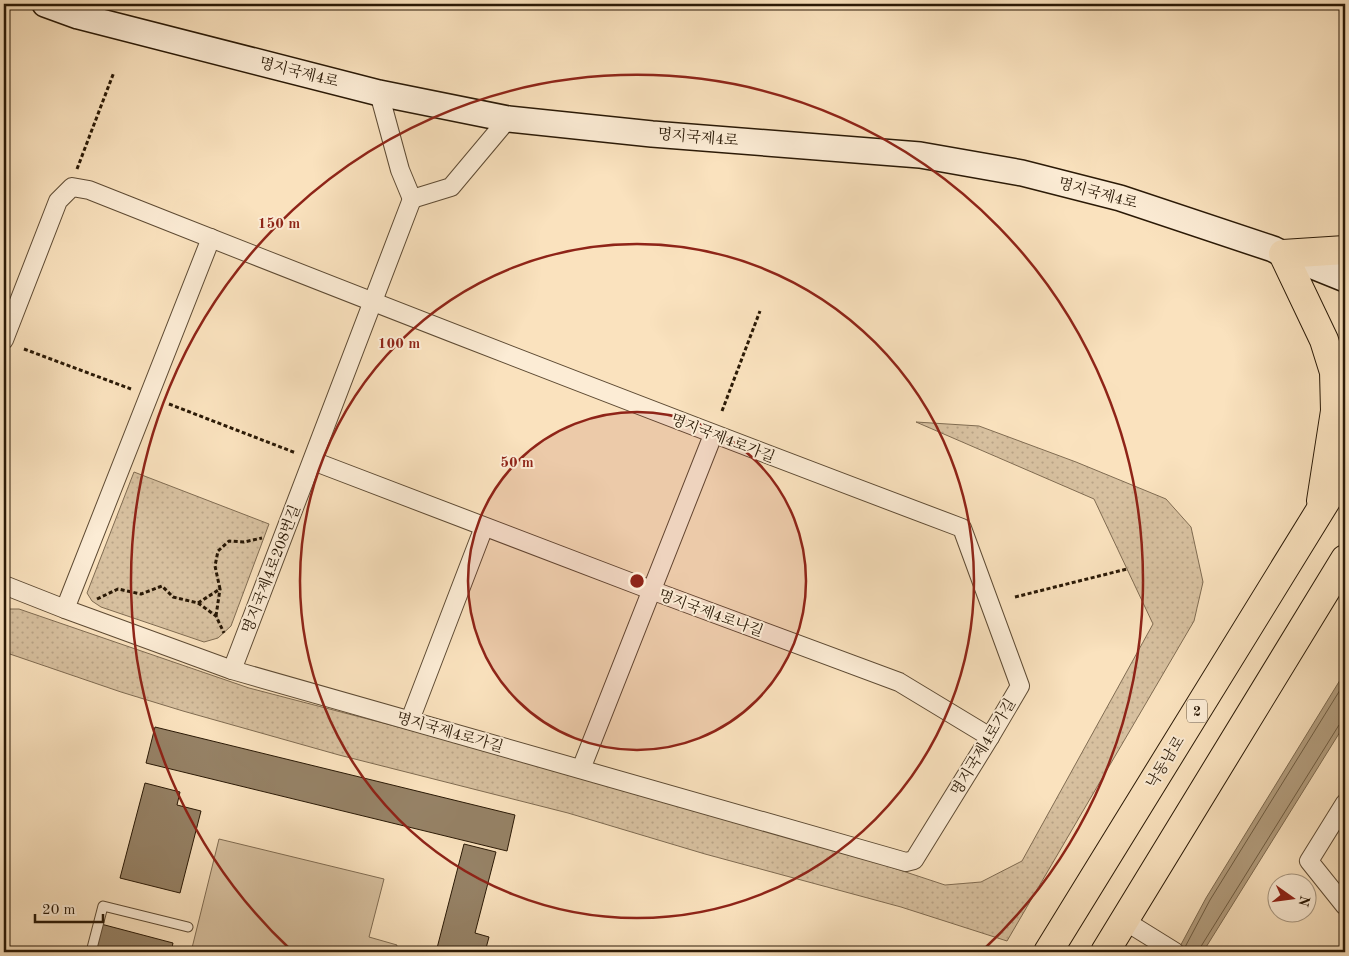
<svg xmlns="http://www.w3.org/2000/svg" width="1349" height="956" font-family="'Old Standard TT','Noto Serif KR',serif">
<defs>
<pattern id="grass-dots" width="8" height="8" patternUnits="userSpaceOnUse" patternTransform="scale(1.25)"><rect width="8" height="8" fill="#d7c09f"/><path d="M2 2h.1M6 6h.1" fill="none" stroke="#b9a487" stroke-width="1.8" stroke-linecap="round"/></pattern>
</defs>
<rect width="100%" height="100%" fill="#fae2be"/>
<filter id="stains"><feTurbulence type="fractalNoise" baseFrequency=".004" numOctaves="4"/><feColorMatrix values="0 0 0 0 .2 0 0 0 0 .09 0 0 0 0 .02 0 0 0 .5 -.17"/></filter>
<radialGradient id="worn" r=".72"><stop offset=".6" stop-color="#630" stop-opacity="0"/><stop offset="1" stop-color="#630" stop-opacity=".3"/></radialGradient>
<g fill="url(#grass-dots)" stroke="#806c52">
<polygon points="916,422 979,426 1076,462 1166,499 1191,527 1203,582 1194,621 1007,941 901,907 705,854 568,813 339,755 183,711 121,692 4,652 4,609 19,609 249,688 452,741 833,848 945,885 981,882 1022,861 1153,624 1094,499"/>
<polygon points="134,472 269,524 231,626 218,638 204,642 101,607 92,601 87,593"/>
</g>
<polygon fill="#d7c09f" stroke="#806c52" points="219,839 384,879 369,937 397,945 395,952 191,952"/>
<polygon fill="#b39e7f" stroke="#7c694f" points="1345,672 1345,724 1203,952 1177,952 1206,898"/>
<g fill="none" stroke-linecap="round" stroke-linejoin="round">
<g stroke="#6e5c42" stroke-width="1">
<polyline points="1184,949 1210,900 1345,682"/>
<polyline points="1199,952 1200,948 1339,725 1342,722 1345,722"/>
</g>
</g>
<g fill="#968266" stroke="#2a1906">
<polygon points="155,727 515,815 507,851 146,763"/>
<polygon points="145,783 180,792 177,805 201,811 180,893 120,878"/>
<polygon points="464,844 496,852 475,933 489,937 485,952 436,952"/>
<polygon points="101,924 173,943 171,952 94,952"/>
</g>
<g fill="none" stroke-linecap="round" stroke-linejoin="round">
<defs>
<polyline id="lane" points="91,952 103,906 188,927"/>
<g id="street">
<polyline points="379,93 400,170 412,199 451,187 508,119"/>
<path d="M 4,340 L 58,201 L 72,187 L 89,190 C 379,305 670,418 962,528 L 1020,686 L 990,737 L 914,860 L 906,862 L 232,670"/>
<polyline points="313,461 651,590 899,682 990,737"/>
<polyline points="4,585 65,609 232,670 412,199"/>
<polyline points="65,609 211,238"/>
<polyline points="410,720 484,527"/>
<polyline points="581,769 713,435"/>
<polyline points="1345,803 1309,861 1345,906"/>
<polyline points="1125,921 1175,952"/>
</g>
<polyline id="secondary" points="45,4 78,16 379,93 508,119 652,134 920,155 1022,173 1120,198 1273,249 1283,254 1345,279"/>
<g id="primary">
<polyline points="1321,501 1335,411 1334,372 1324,340 1283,254 1345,250"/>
<polyline points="1048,952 1345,470"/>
<polyline points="1105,952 1345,559"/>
</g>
</defs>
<use href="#lane" stroke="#5e4b34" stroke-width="11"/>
<use href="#street" stroke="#5e4b34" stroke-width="20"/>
<use href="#secondary" stroke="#2a1906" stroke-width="28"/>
<use href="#primary" stroke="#2a1906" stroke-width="30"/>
<g stroke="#2a1906" stroke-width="3" stroke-dasharray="4 2.5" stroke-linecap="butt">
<polyline points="77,169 114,72"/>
<polyline points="24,349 131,389"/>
<polyline points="169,404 296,453"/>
<polyline points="722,411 760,311"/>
<polyline points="1015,597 1127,569"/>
<polyline points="97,599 118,589 141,594 162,586 173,597 198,603 216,616 224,633"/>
<polyline points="198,603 220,589 215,566 218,551 229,541 244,542 262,538"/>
<polyline points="216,616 220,589"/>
</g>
<use href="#lane" stroke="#fcecd5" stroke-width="9"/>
<use href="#street" stroke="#fcecd5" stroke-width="18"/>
<use href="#secondary" stroke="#fcecd5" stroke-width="25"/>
<use href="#primary" stroke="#fae2be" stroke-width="28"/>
</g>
<circle cx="637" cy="581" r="169" fill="#8f2418" fill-opacity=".12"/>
<g fill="none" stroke="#8f2418" stroke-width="2.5">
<circle cx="637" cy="581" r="169"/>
<circle cx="637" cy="581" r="337"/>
<path d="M292 951A506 506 0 1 1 982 951"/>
</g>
<g text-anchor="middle" stroke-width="4" stroke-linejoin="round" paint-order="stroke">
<rect fill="#fcecd5" stroke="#695844" stroke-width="1" x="1187" y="699.5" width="20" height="23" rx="4"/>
<g font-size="14" font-weight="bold" fill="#2a1906">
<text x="1197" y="716">2</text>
</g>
<g font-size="15" fill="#2a1906" stroke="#fcecd5">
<text transform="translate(299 72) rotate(14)" y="5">명지국제4로</text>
<text transform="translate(698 137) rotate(5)" y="5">명지국제4로</text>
<text transform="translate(1098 193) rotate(15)" y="5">명지국제4로</text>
<text transform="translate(723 438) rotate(21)" y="5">명지국제4로가길</text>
<text transform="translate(271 569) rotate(-69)" y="5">명지국제4로208번길</text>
<text transform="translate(711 613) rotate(20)" y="5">명지국제4로나길</text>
<text transform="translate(450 732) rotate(16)" y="5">명지국제4로가길</text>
<text transform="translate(983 747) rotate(-59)" y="5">명지국제4로가길</text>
<text transform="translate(1165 762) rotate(-58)" y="5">낙동남로</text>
</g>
</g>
<circle cx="637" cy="581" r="8" fill="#8f2418" stroke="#fcecd5" stroke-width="2.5"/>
<g font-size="15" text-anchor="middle" font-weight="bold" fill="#8f2418" stroke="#fcecd5" stroke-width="4" stroke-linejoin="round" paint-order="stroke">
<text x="279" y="228">150 m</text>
<text x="399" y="348">100 m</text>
<text x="517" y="467">50 m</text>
</g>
<rect width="1349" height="956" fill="none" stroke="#fae2be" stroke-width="20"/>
<rect x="5" y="5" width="1339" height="946" fill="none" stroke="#2a1906" stroke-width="2.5"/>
<rect x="10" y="10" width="1329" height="936" fill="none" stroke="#2a1906"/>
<g transform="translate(1292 898) rotate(104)"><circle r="24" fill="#fcecd5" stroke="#a89882"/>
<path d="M0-4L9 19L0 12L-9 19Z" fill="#8f2418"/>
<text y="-8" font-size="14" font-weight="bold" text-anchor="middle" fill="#2a1906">N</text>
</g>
<path d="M35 914v8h68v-8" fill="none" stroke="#2a1906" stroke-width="2.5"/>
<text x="42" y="914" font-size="15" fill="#2a1906" stroke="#fcecd5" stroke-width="4" paint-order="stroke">20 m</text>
<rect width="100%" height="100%" filter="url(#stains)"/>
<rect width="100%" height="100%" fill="url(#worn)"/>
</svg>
